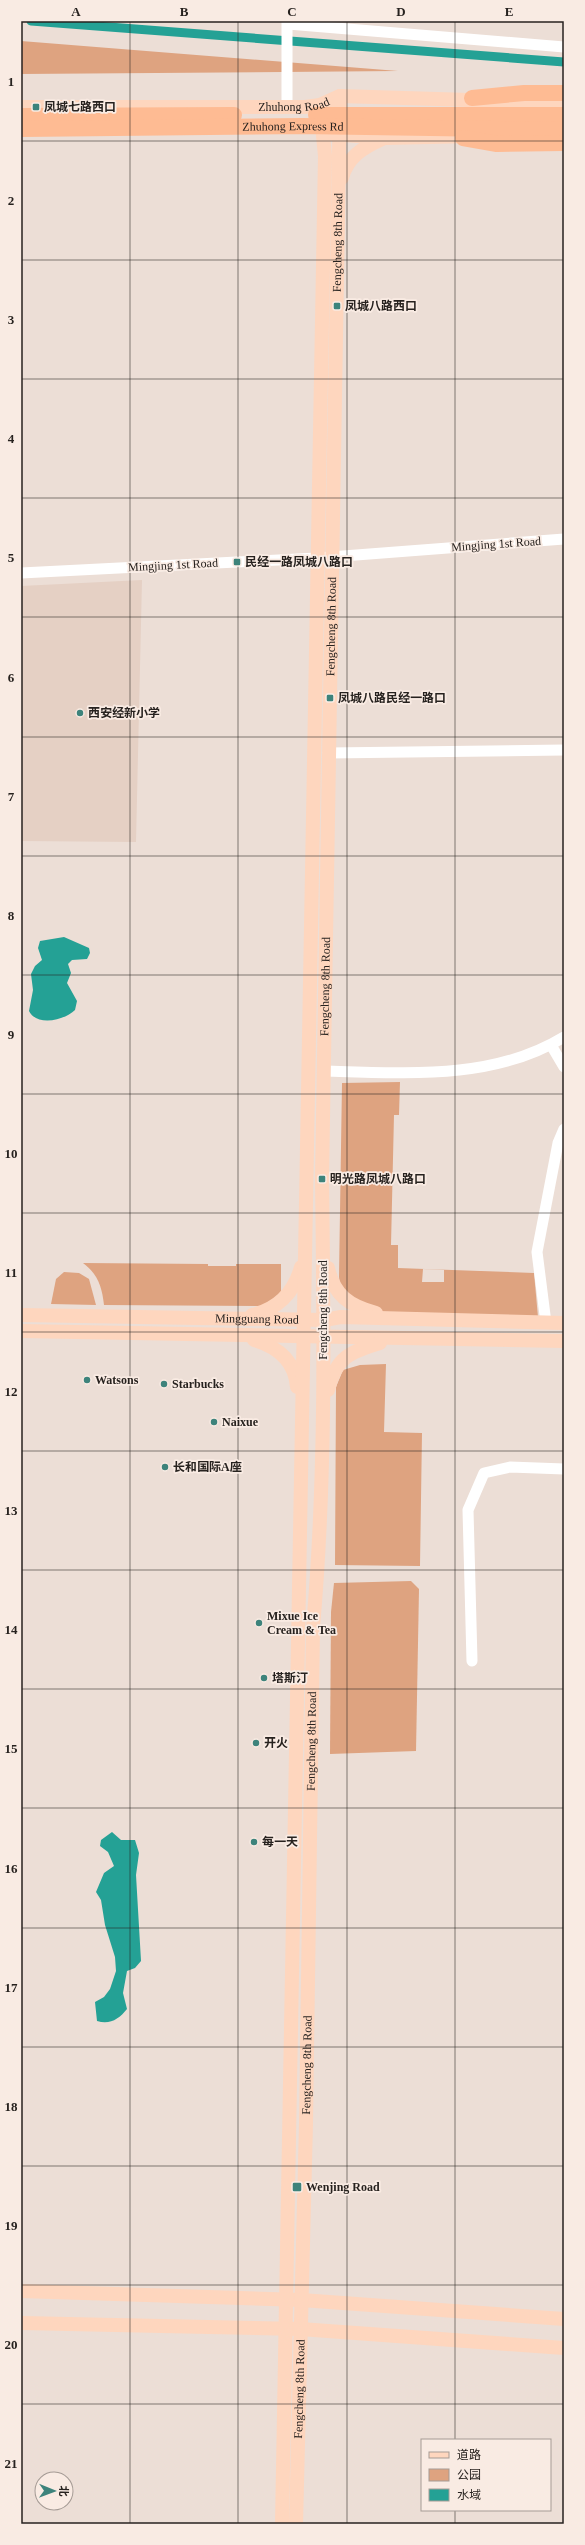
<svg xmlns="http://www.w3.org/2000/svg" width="585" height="2545" font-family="'Times New Roman','Noto Sans SC',serif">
<rect width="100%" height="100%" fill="#ecded6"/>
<polygon fill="#e5d0c4" points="142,580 136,842 21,841 21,586"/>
<g fill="#dea380" fill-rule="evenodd">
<polygon points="21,41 398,71 21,74"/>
<path d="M 400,1082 L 399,1115 L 394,1115 L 391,1245 L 398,1245 L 398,1268 L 534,1273 L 538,1317 L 370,1314 L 342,1299 L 339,1277 L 342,1083 ZM 423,1269 L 444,1270 L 444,1282 L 422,1282 Z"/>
<path d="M 83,1263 L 208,1264 L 208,1266 L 236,1266 L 236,1264 L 281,1264 L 281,1293 L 279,1296 L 261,1306 L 104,1305 C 102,1287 98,1274 83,1263 Z"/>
<polygon points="64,1272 79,1273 89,1279 96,1305 51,1304 56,1279"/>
<polygon points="386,1364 384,1432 422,1433 420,1566 335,1565 336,1387 343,1370 360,1365"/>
<polygon points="411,1581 419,1589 416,1751 330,1754 331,1612 334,1583"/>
</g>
<g fill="#24a195">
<path d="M 64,937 L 89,948 L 90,953 L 87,959 L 72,960 L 68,964 L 71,973 L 67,983 L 77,1001 L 75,1010 C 65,1020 37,1027 29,1011 L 33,990 L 31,974 L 35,966 L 42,960 L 38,948 L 40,941 Z"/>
<path d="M 112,1832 L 121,1840 L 135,1840 L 139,1853 L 136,1875 L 141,1961 L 135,1968 L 127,1971 L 123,1993 L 127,2009 C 119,2019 110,2025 97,2021 L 95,2002 L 104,1997 L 110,1989 L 116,1971 L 115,1957 L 105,1925 L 101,1900 L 96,1892 L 104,1873 L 114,1866 L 108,1852 L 100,1846 L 101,1840 Z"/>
</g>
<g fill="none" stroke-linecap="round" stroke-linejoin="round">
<polyline stroke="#24a195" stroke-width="9" points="31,21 564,62"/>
<g stroke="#fff" stroke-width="11">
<polyline points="287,21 287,107"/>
<polyline points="288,24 564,47"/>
<polyline points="21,573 317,558 564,539"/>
<polyline points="328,753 564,750"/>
<polyline points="551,1045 564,1067"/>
<path d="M 323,1071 C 404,1073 492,1081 564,1037"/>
<polyline points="546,1323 537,1252 558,1143 564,1129"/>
<polyline points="472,1661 468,1510 484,1473 510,1467 564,1469"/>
</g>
<g stroke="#fed6be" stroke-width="14">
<path id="s1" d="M 21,107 L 305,107 L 320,105 L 340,96 L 564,103"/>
<polyline points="331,134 384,138 474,136"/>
<path d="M 342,178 C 347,157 364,147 382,139"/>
<path d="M 328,1268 C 334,1295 349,1306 376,1313"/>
<path id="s2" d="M 21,1315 L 324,1320 L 341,1317 L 564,1323"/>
<path d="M 252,1315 C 278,1309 294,1293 301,1267"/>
<polyline points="21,1331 564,1341"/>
<path d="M 254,1340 C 278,1347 295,1361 297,1387"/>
<path d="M 328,1390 C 336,1357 350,1352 380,1343"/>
<polyline points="21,2291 301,2300 564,2319"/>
<polyline points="21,2323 300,2329 564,2348"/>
<polyline points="282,2524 325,156 320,105"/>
<path id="s3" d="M 296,2524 L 306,2123 L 313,1627 C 326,1478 324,1329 322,1179 L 340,96"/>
</g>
<g stroke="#febb93" stroke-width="16">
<polyline points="472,98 524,93 564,93"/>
<polyline points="316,115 564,115"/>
<polyline points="21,116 234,115"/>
<path id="s4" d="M 21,129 L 303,126 L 564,130"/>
<polyline points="463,138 497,144 564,143"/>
</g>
</g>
<path fill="none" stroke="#27221f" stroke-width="1" stroke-opacity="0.55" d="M 130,21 L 130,2524M 238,21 L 238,2524M 347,21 L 347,2524M 455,21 L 455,2440M 21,141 L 564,141M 21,260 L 564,260M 21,379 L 564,379M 21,498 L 564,498M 21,617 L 564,617M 21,737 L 564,737M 21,856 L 564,856M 21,975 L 564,975M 21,1094 L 564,1094M 21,1213 L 564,1213M 21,1332 L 564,1332M 21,1451 L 564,1451M 21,1570 L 564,1570M 21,1689 L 564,1689M 21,1808 L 564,1808M 21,1928 L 564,1928M 21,2047 L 564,2047M 21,2166 L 564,2166M 21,2285 L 564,2285M 21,2404 L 564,2404M 455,2510 L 455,2524"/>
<g fill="#3d837b" stroke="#f9ebe3" stroke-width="1.5">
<rect x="32" y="103" width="8" height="8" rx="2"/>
<rect x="333" y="302" width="8" height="8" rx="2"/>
<rect x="233" y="558" width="8" height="8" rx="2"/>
<rect x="326" y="694" width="8" height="8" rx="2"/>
<circle cx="80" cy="713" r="4"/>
<rect x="318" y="1175" width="8" height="8" rx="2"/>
<circle cx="87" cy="1380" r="4"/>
<circle cx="164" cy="1384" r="4"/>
<circle cx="214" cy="1422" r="4"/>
<circle cx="165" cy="1467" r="4"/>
<circle cx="259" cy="1623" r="4"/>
<circle cx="264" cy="1678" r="4"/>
<circle cx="256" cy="1743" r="4"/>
<circle cx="254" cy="1842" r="4"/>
<rect x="292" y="2182" width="10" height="10" rx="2"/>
</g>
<g text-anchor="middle" stroke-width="3.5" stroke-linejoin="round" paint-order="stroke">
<g font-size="12" fill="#27221f" stroke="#f9ebe3">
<text dy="4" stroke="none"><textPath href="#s1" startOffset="273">Zhuhong Road</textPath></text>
<text dy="4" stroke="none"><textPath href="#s4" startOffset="272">Zhuhong Express Rd</textPath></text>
<text dy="4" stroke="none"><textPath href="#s3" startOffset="2282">Fengcheng 8th Road</textPath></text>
<text transform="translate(496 544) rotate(-4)" y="4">Mingjing 1st Road</text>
<text transform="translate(173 565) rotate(-3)" y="4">Mingjing 1st Road</text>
<text dy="4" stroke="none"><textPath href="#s3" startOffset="1898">Fengcheng 8th Road</textPath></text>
<text dy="4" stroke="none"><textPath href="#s3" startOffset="1538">Fengcheng 8th Road</textPath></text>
<text transform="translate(323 1310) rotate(-90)" y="4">Fengcheng 8th Road</text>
<text dy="4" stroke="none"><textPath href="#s2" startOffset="236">Mingguang Road</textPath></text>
<text dy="4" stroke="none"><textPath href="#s3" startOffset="783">Fengcheng 8th Road</textPath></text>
<text dy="4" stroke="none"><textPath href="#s3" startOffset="459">Fengcheng 8th Road</textPath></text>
<text dy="4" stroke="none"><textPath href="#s3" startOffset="135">Fengcheng 8th Road</textPath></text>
</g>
<g font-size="12" font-weight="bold" fill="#27221f" stroke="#f9ebe3" text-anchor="start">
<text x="44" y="111">凤城七路西口</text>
<text x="345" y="310">凤城八路西口</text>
<text x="245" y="566">民经一路凤城八路口</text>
<text x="338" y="702">凤城八路民经一路口</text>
<text x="88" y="717">西安经新小学</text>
<text x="330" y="1183">明光路凤城八路口</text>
<text x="95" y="1384">Watsons</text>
<text x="172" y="1388">Starbucks</text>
<text x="222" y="1426">Naixue</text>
<text x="173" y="1471">长和国际A座</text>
<text x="267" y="1620">Mixue Ice<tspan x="267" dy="14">Cream &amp; Tea</tspan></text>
<text x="272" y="1682">塔斯汀</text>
<text x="264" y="1747">开火</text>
<text x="262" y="1846">每一天</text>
<text x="306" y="2191">Wenjing Road</text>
</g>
</g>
<rect width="585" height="2545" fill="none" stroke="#f9ebe3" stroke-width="44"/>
<rect x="421" y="2439" width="130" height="72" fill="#f9ebe3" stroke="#a59b95"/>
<rect x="429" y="2452" width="20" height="6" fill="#fed6be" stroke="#a59b95"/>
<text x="457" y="2459" font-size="12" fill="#27221f">道路</text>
<rect x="429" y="2469" width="20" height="12" fill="#dea380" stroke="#a59b95"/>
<text x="457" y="2479" font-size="12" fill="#27221f">公园</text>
<rect x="429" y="2489" width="20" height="12" fill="#24a195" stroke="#a59b95"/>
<text x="457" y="2499" font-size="12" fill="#27221f">水域</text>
<g transform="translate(54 2491) rotate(91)"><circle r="19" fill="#f9ebe3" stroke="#a59b95"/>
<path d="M0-3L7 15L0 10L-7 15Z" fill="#3d837b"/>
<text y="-6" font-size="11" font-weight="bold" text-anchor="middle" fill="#27221f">北</text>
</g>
<rect x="22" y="22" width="541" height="2501" fill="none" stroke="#27221f" stroke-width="1.5"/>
<g font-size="13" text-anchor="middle" font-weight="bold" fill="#27221f">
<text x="76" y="16">A</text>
<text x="184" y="16">B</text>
<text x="292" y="16">C</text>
<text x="401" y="16">D</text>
<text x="509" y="16">E</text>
<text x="11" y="86">1</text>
<text x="11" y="205">2</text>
<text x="11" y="324">3</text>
<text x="11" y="443">4</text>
<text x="11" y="562">5</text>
<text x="11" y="682">6</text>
<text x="11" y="801">7</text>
<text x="11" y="920">8</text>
<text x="11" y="1039">9</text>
<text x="11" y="1158">10</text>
<text x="11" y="1277">11</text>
<text x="11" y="1396">12</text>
<text x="11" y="1515">13</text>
<text x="11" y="1634">14</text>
<text x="11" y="1753">15</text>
<text x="11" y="1873">16</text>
<text x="11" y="1992">17</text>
<text x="11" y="2111">18</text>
<text x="11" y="2230">19</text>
<text x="11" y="2349">20</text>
<text x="11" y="2468">21</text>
</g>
</svg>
